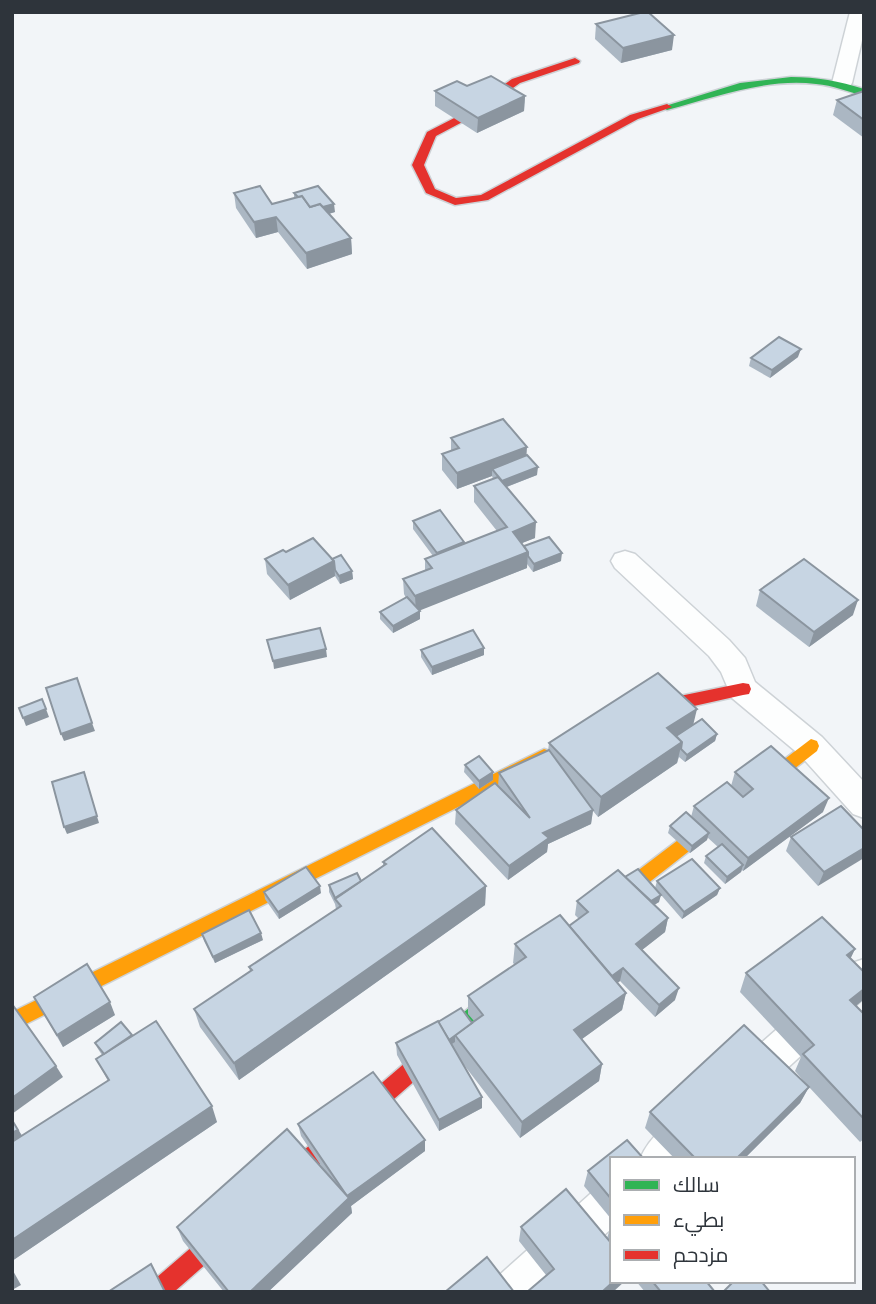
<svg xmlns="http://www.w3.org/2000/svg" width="876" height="1304" font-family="'Fira Sans',Cairo,sans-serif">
<rect width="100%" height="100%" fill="#f2f5f8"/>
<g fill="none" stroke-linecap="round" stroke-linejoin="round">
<defs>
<g id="street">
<polygon points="850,12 864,12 864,32 852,83 849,87 835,87 832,83"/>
<polygon points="625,551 635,554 729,640 745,658 755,682 822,737 864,782 864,818 853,814 800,755 732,698 721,672 709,656 615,568 611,561 615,554"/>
<polygon points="864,959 864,998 760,1093 747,1098 734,1093 728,1080 734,1067 852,963"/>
<path d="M 697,1106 L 710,1112 L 716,1125 L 710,1138 L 688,1159 L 640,1159 C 649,1136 675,1115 697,1106 Z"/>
<polygon points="612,1182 612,1228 541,1292 490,1292 496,1278 598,1187"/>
</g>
<g id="fast">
<path d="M 791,77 C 817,77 839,81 864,89 L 864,96 C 848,92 833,85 816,84 C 765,78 716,97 667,110 L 662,107 L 740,83 Z"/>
<polygon points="512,974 519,977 521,983 519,989 442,1057 435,1059 428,1057 425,1050 428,1043 505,977"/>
</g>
<g id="slow">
<polygon points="811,739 817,741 819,746 817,751 610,913 604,915 598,913 595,907 598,901"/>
<polygon points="544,749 550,751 552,756 550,761 12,1031 12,1012"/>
</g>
<g id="jam">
<polygon points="575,58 580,61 579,63 520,83 470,118 436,136 424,165 435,189 456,198 481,195 630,115 667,104 672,107 638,119 488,200 455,205 426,193 412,165 427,132 462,114 512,79"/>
<polygon points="743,683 749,684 751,689 749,694 743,695 636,719 630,717 628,712 630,707 636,705"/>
<polygon points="435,1041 442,1043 445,1050 442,1057 174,1292 146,1292 149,1284 428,1043"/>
</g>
</defs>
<use href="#street" stroke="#cdd2d6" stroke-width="3"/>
<use href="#fast" stroke="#cdd2d6" stroke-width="3"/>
<use href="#slow" stroke="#cdd2d6" stroke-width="3"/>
<use href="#jam" stroke="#cdd2d6" stroke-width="3"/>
<use href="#street" fill="#fdfefe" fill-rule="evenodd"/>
<use href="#fast" fill="#30b455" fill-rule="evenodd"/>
<use href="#slow" fill="#ff9f0a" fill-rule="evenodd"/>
<use href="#jam" fill="#e5322d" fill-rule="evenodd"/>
</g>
<g fill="#abb7c3">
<polygon points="596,24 672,50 621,63 595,39"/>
<polygon points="467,86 525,96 524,111 477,133 435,106 435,91"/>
<polygon points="864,91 864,138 833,115 837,100"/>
<polygon points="234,193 272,204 294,198 294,193 335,212 329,214 351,238 352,254 307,269 278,232 256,238 236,208"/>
<polygon points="798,357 770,378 749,366 751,358"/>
<polygon points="451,438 526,455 537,475 507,487 535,538 522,543 524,546 561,561 533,572 527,564 527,568 419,610 420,619 393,633 380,619 380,612 406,598 404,594 403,579 425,570 425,559 433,556 413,529 413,521 464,543 497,531 474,502 474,486 493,479 492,476 457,489 442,470 442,454 451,451"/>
<polygon points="286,552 352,571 353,579 340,584 335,576 290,600 267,574 265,559"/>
<polygon points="760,590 853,615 809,647 756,606"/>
<polygon points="484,648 484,655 432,675 421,657 421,650"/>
<polygon points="693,725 717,734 715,741 685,762 679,757 677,763 598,817 593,811 591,824 548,844 547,852 508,880 455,824 456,810 498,786 499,773 548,751 549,743"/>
<polygon points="465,765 493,772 493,780 479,789 464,772"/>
<polygon points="735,772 823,812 743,871 742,870 741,872 725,884 704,863 706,856 718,847 707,837 707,840 690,853 668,833 670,826 691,817 694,806 731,786"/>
<polygon points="864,830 818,886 786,851 791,837"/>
<polygon points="383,862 486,886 485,905 239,1080 200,1027 194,1009 250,971 249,967 336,909 335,904 329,892 329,885 361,881 383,866"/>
<polygon points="626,877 659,902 654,905 668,918 665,932 642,950 675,1000 655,1017 620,981 617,983 626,993 622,1010 582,1039 602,1064 599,1081 520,1138 461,1061 482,1108 439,1131 397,1055 396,1043 474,1021 468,1014 468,996 515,965 513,963 515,944 569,926 579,919 575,915 577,901"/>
<polygon points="657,881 720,888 717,895 682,919 655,888"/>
<polygon points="264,892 321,893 279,919 265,899"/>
<polygon points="202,934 263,940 215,963 204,941"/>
<polygon points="855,949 850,959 863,1000 856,1006 864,1014 864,1139 860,1142 809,1087 800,1103 744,1159 675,1159 645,1128 650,1112 808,1086 795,1071 801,1057 740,992 746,973"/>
<polygon points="34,997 115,1015 63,1047"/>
<polygon points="133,1036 217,1122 12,1261 12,1120 22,1136 108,1081 96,1059 102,1055 98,1049 95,1043"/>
<polygon points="298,1124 425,1140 425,1151 351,1206 352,1213 268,1292 224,1292 183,1241 177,1227 324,1170 301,1136"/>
<polygon points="612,1159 612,1220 584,1186 588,1171"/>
<polygon points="521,1227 607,1238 610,1229 612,1227 612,1281 546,1275 519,1241"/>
<polygon points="636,1281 706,1281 715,1292 645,1292"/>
</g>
<g fill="#8b959f">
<polygon points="674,35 672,50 621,63 623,48"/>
<polygon points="525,96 524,111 477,133 478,118"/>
<polygon points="334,204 335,212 310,219 309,211"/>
<polygon points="276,217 278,232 256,238 254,222"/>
<polygon points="351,238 352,254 307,269 306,253"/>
<polygon points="801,349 798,357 770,378 772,370"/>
<polygon points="527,447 526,463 492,469 492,476 457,489 457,473"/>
<polygon points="538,467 537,475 501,489 502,481"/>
<polygon points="536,522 535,538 512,547 513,532"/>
<polygon points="528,552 527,568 416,612 415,596"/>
<polygon points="562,553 561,561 533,572 534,564"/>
<polygon points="334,561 335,576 290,600 288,585"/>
<polygon points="352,571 353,579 340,584 339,576"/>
<polygon points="858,600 853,615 809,647 814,632"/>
<polygon points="420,611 420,619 393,633 393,626"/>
<polygon points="484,648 484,655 432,675 432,667"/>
<polygon points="326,649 327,657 274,669 273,661"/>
<polygon points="46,709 49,717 26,726 23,718"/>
<polygon points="697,709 692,730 673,742 667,728"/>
<polygon points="92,723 95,731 64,741 61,734"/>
<polygon points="717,734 715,741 685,762 687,755"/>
<polygon points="682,742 677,763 598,817 601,797"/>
<polygon points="84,772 99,823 67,834 64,827"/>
<polygon points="493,772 493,780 479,789 479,781"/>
<polygon points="829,798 823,812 743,871 748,858"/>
<polygon points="593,810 591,824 548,844 547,852 508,880 509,866 543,833"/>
<polygon points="709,833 707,840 690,853 692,846"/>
<polygon points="864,848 864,858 818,886 824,872"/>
<polygon points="743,865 741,872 725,884 727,877"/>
<polygon points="320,886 321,893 279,919 278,912"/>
<polygon points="486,886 485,905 239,1080 234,1063"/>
<polygon points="720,888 717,895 682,919 684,912"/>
<polygon points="661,895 659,902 646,910 647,903"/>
<polygon points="668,918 665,932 633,957 636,944"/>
<polygon points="261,933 263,940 215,963 213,957"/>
<polygon points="855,949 846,968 847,955"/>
<polygon points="623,968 620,981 609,989 612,976"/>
<polygon points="679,988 675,1000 655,1017 659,1005"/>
<polygon points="864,989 863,1000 841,1018 850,1000"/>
<polygon points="626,993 622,1010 571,1047 574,1030"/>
<polygon points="110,1002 115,1015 63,1047 57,1035"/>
<polygon points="455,1036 455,1042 447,1047 447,1041"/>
<polygon points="602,1064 599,1081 520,1138 522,1122"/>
<polygon points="56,1066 63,1077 12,1114 12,1098"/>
<polygon points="809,1087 800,1103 744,1159 736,1159"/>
<polygon points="482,1097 482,1108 439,1131 439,1120"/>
<polygon points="212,1106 217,1122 12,1261 12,1240"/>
<polygon points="12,1120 28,1145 12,1155"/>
<polygon points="425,1140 425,1151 351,1206 352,1213 268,1292 250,1292 347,1196"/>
<polygon points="12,1269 21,1285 12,1290"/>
<polygon points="614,1281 625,1281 613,1292 602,1292"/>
</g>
<g fill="#c7d5e3" stroke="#8b959f" stroke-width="2">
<polygon points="644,12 648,12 674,35 623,48 596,24"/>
<polygon points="491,76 525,96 478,118 435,91 457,81 467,86"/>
<polygon points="864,91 864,120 837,100"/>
<polygon points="260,186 272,204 302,196 310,207 320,204 351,238 306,253 276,217 254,222 234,193"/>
<polygon points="318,186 334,204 323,207 320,204 310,207 302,196 298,197 294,193"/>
<polygon points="779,337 801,349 772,370 751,358"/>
<polygon points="503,419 527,447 457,473 442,454 459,448 451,438"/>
<polygon points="527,455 538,467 502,481 492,469"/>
<polygon points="498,477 536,522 513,532 528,552 415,596 403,579 432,568 425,559 507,527 474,486"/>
<polygon points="440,510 464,542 437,553 413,521"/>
<polygon points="549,537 562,553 534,564 528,556 528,552 524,546"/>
<polygon points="313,538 334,561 288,585 265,559 283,550 286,552"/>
<polygon points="341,555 352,571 339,576 335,570 334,561 332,559"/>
<polygon points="804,559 858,600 814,632 760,590"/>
<polygon points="407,597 420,611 393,626 380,612"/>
<polygon points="320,628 326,649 273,661 267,640"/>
<polygon points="473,630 484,648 432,667 421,650"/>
<polygon points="658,673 697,709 667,728 682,742 601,797 549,743"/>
<polygon points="77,678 92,723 61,734 46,688"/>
<polygon points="42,699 46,709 23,718 19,708"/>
<polygon points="702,719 717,734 687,755 681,749 682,742 676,736"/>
<polygon points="771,746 829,798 748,858 694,806 727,782 743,797 753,789 735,772"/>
<polygon points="549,750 593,810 543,833 549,838 509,866 456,810 495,783 530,818 499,773"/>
<polygon points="479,756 493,772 479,781 465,765"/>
<polygon points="84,772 97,816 64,827 52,782"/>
<polygon points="841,806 864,830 864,848 824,872 791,837"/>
<polygon points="686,812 709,833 692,846 670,826"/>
<polygon points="432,828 486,886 234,1063 194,1009 252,970 249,967 341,906 335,899 386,864 383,862"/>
<polygon points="722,844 743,865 727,877 706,856"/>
<polygon points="692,859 720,888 684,912 657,881"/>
<polygon points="306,867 320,886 278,912 264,892"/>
<polygon points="638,869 661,895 651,901 625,877"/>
<polygon points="618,870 668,918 636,944 679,988 659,1005 623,968 612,976 569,926 588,912 577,901"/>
<polygon points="357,873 361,881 335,898 329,885"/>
<polygon points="249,910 261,933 213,957 202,934"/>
<polygon points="560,915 626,993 574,1030 602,1064 522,1122 455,1035 483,1015 468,996 526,957 515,944"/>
<polygon points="822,917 855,949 847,955 864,972 864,989 850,1000 864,1014 864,1119 803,1054 814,1045 746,973"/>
<polygon points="87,964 110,1002 57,1035 34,997"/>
<polygon points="12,1004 56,1066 12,1098"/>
<polygon points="461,1008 472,1023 449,1040 438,1022"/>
<polygon points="156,1021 212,1106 12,1240 12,1142 109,1080 96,1059"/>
<polygon points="438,1021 482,1097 439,1120 396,1043"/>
<polygon points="121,1022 132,1035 104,1054 95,1043"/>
<polygon points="744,1025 809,1087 736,1159 696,1159 650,1112"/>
<polygon points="373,1072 425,1140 347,1196 298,1124"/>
<polygon points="12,1120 18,1130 12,1133"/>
<polygon points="287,1129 349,1198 250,1292 229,1292 177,1227"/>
<polygon points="627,1140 644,1159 612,1159 612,1200 588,1171"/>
<polygon points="566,1189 612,1244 612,1281 614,1281 602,1292 527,1292 554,1269 521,1227"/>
<polygon points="487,1257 514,1292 445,1292"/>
<polygon points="151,1264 165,1292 108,1292"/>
<polygon points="652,1281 706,1281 715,1292 661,1292"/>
<polygon points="734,1281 761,1281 770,1292 723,1292"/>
</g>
<rect width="876" height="1304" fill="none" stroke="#2e343b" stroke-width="28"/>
<rect x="610" y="1157" width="245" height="126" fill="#ffffff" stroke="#abaeb1" stroke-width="2"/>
<rect x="624" y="1180" width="35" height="10" fill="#30b455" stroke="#abaeb1" stroke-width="2"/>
<text x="673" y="1192" font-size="21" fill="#2e343b">سالك</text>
<rect x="624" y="1215" width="35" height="10" fill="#ff9f0a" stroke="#abaeb1" stroke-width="2"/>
<text x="673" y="1227" font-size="21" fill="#2e343b">بطيء</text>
<rect x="624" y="1250" width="35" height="10" fill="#e5322d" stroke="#abaeb1" stroke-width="2"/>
<text x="673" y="1262" font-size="21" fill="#2e343b">مزدحم</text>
</svg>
